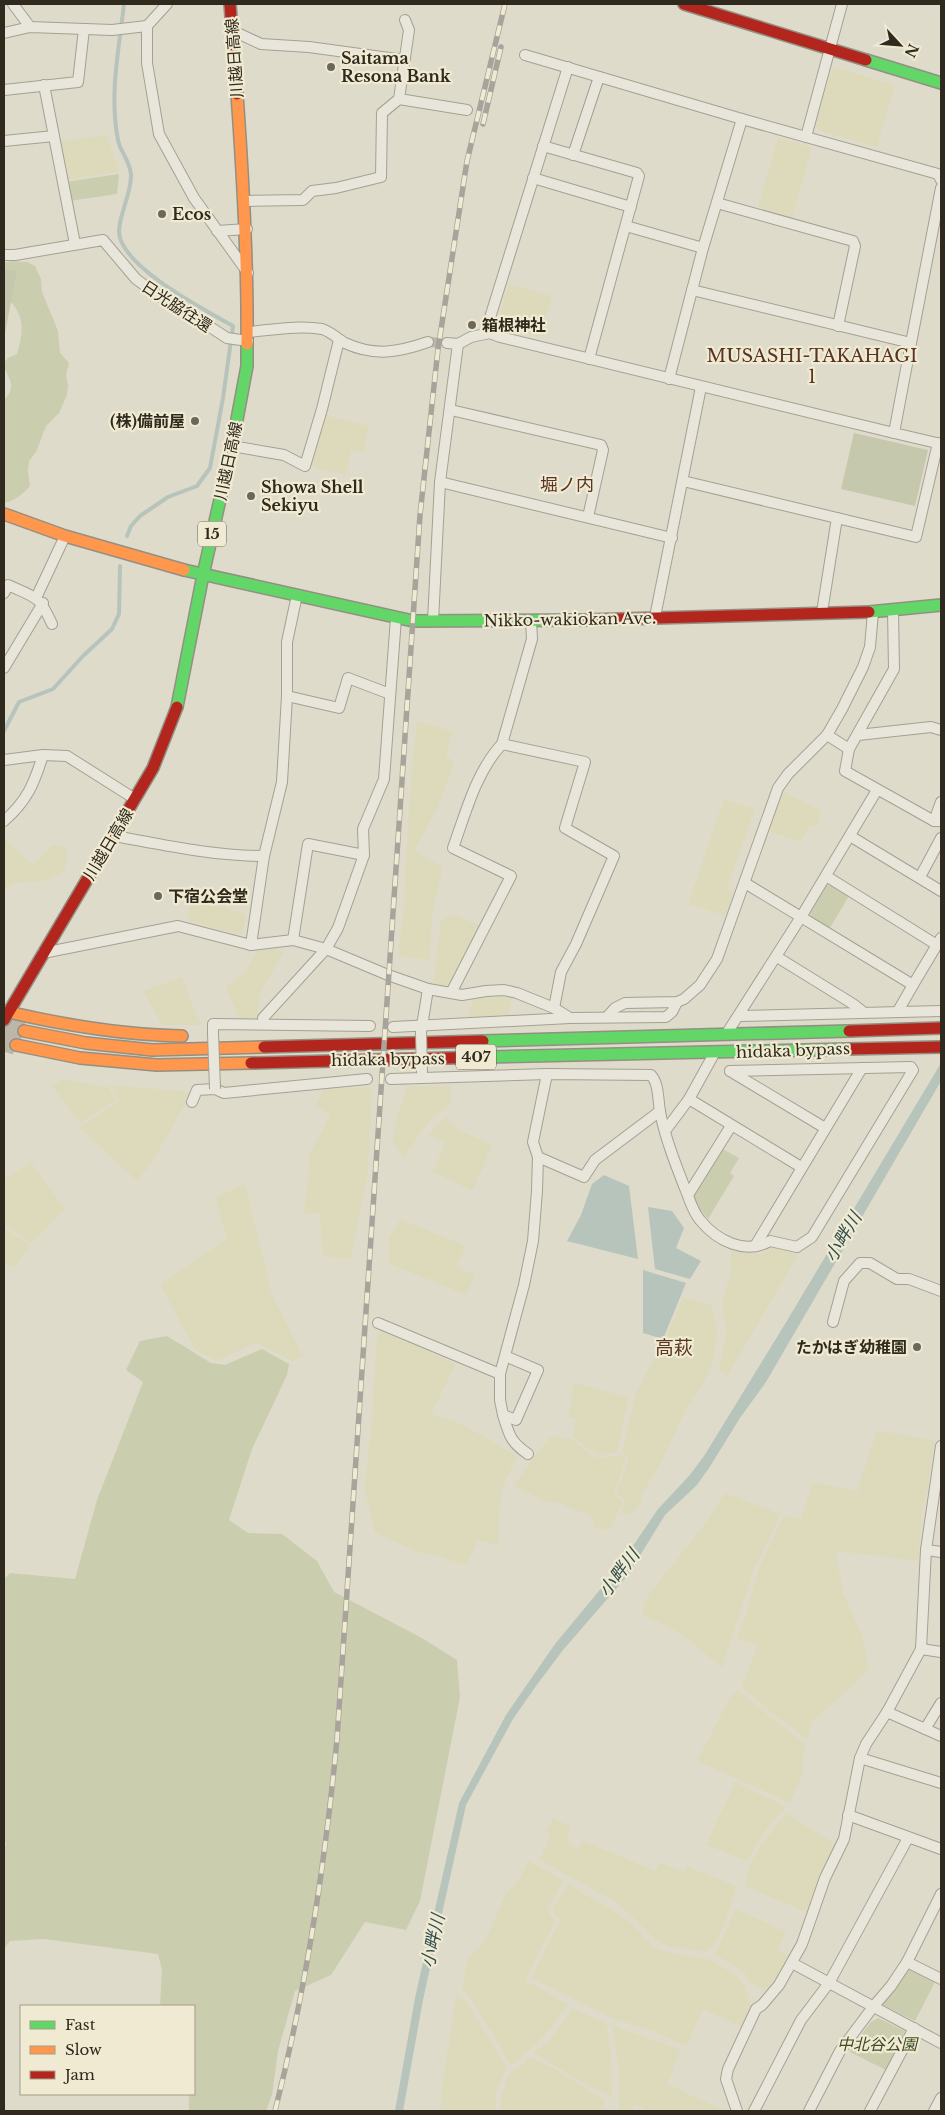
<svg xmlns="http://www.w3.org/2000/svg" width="945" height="2115" font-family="'Libre Baskerville','Noto Sans JP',serif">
<rect width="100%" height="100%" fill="#dfdbca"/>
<g fill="#dddabc">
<polygon points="837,68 895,85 877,147 820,131 815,126 831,71"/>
<polygon points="107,135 119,172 67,180 58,142"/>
<polygon points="778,137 812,147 792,218 758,208"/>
<polygon points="509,284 552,296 540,337 500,327 497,322"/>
<polygon points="325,415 369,426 364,453 351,451 346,475 317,469 311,465"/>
<polygon points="417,721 452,731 446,756 454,761 439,805 414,851 443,867 432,914 430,960 398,956 404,902 410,787"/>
<polygon points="782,791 821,810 817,825 808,828 801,842 768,831"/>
<polygon points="724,799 755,809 727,889 734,891 725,916 688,904"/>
<polygon points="4,838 33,865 52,845 68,847 65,869 58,875 44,881 16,883 4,889"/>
<polygon points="192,900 246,914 243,934 238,935 187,920"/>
<polygon points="454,914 480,926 450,986 443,988 433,984 441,920"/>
<polygon points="275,948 284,952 259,996 257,1019 240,1019 225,987 245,972 257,951"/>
<polygon points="182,977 197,1016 203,1025 162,1025 143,991"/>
<polygon points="490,996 512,997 508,1018 468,1018 474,997"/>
<polygon points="62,1079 108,1087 116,1100 80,1123 52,1086"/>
<polygon points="110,1085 185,1091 191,1094 152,1162 137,1181 79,1127 119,1101"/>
<polygon points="451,1085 450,1106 435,1115 421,1132 404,1157 392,1142 396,1121 407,1086"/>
<polygon points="368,1087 372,1090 368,1172 351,1259 326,1257 322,1254 320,1213 304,1214 310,1154 330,1115 315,1105 324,1089"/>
<polygon points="446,1117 457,1129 492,1145 473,1191 433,1172 445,1143 428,1135"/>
<polygon points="31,1163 65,1209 32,1243 4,1224 4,1183 7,1177"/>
<polygon points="245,1184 272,1294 303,1356 293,1361 256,1343 217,1361 195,1350 160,1284 227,1239 215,1197"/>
<polygon points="400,1219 466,1246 457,1267 475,1275 466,1295 390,1264 389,1238"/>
<polygon points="4,1228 30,1245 14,1268 4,1262"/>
<polygon points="772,1247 799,1253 727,1377 719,1369 727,1328 722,1311 723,1299 731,1271 731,1250 760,1254"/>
<polygon points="683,1297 711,1305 718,1331 713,1361 705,1381 686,1409 660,1465 641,1495 641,1503 632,1514 621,1513 625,1499 616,1494 629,1457 622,1453 636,1392 666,1338"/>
<polygon points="380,1329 456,1364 431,1414 462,1424 517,1456 503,1487 499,1515 498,1545 478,1540 466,1566 435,1555 420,1553 375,1533 365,1490 373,1403 376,1343"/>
<polygon points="574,1383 628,1397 618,1452 600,1456 573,1438 576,1419 568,1417"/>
<polygon points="877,1430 936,1441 923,1509 918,1561 836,1551 843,1593 863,1638 869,1668 855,1684 813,1721 807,1739 777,1717 742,1687 757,1645 736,1638 747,1610 758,1570 784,1515 801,1519 813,1482 857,1491"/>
<polygon points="552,1436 571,1439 593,1456 600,1458 620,1455 626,1458 614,1494 616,1497 623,1500 611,1528 599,1530 595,1528 591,1516 558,1503 546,1502 514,1486 532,1459"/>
<polygon points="725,1493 781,1514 754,1570 722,1668 680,1633 641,1614 645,1601 649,1594 704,1525"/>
<polygon points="738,1690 774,1720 806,1744 802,1761 803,1774 790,1803 697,1761 730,1697"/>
<polygon points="735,1782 786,1807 767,1828 747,1861 706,1845"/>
<polygon points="786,1813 837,1845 809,1913 744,1886 751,1862 762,1844"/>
<polygon points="553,1818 571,1827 567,1836 569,1843 578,1849 583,1841 656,1871 660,1862 684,1872 686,1866 737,1886 724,1926 717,1940 708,1952 669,1947 655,1939 619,1904 540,1860 550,1835 546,1831"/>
<polygon points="529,1861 564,1881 547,1910 555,1922 525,1980 568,2004 550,2030 516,2063 511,2065 471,1999 462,1989 467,1958 478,1949 487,1937 505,1895 518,1881"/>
<polygon points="568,1884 628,1920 653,1947 665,1952 709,1959 737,1976 745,1987 752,2008 743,2028 703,2009 686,2046 653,2031 611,2018 531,1978 560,1920 552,1910"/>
<polygon points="735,1909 786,1931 778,1950 789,1956 781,1972 767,1990 748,1982 745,1973 739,1969 714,1954 722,1940"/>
<polygon points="460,1996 467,2003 507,2067 496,2092 496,2111 439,2111 442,2104 441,2093 456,1997"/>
<polygon points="573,2008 607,2024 612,2066 612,2097 581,2082 534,2053 550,2040"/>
<polygon points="612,2025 681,2050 667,2084 726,2111 650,2111 635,2104 631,2111 619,2111 618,2061"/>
<polygon points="530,2057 553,2068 605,2100 602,2108 608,2111 501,2111 500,2102 506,2080 513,2070 520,2067"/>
</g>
<g fill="#caceae">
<polygon points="119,174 117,194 69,201 66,182"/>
<path d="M 12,261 L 27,262 L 35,266 L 41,279 L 42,292 L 58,331 L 60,353 L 69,363 L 66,375 L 68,385 L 67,395 L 59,413 L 46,426 L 36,452 L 29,461 L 28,471 L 30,486 C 23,494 15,501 4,503 L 4,400 C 20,384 5,378 4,363 L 8,358 L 17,354 C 25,327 24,314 4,294 L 4,263 Z"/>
<polygon points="832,884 850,894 830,928 812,918 810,913 826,886"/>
<polygon points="721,1148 739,1158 730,1173 734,1176 708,1219 695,1202 693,1195"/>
<polygon points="167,1336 211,1363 225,1365 262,1349 289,1364 287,1375 252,1449 229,1520 248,1533 282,1534 317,1561 334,1592 422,1638 457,1660 460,1697 420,1901 406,1930 365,1922 331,1975 295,1991 278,2051 272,2095 266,2111 189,2111 189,2094 194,2094 194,2006 160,2006 162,1970 158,1954 44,1939 10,1941 4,1949 4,1848 6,1845 4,1836 4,1579 10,1573 75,1579 97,1500 143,1382 126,1370 140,1341"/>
<polygon points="908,1967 936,1980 915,2021 881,2004"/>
<polygon points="878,2018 905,2031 886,2070 850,2052 851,2048 871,2022"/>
</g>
<g fill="#c6c8ad">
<polygon points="4,270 17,271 4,338"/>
<polygon points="854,433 928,450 915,506 841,489"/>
</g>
<g fill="#b6c4bc">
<polygon points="941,1063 941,1081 766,1382 740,1418 709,1468 697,1485 665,1515 628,1575 563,1650 536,1686 513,1719 466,1805 423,2000 403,2111 395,2111 415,1998 459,1803 506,1715 555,1644 618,1568 658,1509 689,1476 704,1456 785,1324"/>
<polygon points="604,1175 629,1186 638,1259 567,1241 581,1215 592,1184"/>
<polygon points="648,1207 672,1211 684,1228 676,1248 701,1261 690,1279 655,1269"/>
<polygon points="643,1270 686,1283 663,1339 643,1333"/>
</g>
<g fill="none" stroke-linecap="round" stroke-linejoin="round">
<g stroke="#b6c4bc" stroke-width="4">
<path d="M 124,4 C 119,49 109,95 118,140 C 120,152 130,160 131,175 C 131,195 120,212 119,231 C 119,266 205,310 233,326 L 223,398 L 210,468 L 197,486 L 168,497 L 140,516 L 131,526 L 127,536"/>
<polyline points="4,731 19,702 53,689 83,656 112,629 119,614 120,566"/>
</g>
<polyline stroke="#bcb7a8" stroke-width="10" stroke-dasharray="10 5" stroke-linecap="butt" points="428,342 447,343"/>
<g stroke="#bcb7a8" stroke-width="20" stroke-dasharray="20 10" stroke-linecap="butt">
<polyline points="4,1026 24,1031"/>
<polyline points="4,1041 16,1045"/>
</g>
<defs>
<g id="street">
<polyline points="13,4 30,27"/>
<polyline points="147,26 147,63 159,134 194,198 248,273"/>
<polyline points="231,30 261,44 309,47 404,60"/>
<polyline points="4,33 30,27 112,30 147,26 167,4"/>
<polyline points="525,55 742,119 938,174 941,180"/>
<polyline points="44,85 75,244"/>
<polyline points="4,90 78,82 84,29"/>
<polyline points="399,99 467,110"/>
<polyline points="806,137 842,4"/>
<polyline points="4,141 54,136"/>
<polyline points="543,146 637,173 639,176 589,359"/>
<polyline points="573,155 599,77"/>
<polyline points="533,178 631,207"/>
<polyline points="245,201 303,200 312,191 336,188 381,177 382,113 399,99 409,30 405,20"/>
<polyline points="717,203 853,241 855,246 838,326"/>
<polyline points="626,226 703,248"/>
<polyline points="217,231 247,229"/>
<polyline points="4,255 15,255 103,240 136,279 159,296 175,304 227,338 248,341"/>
<polyline points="692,290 911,343 894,433 941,444"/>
<path d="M 248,332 C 273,330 297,325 322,329 C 330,331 338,339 345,343 C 375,357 399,352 428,342"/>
<polyline points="490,333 500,337 894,433"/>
<polyline points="447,343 458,344 471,337 490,333 488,324 568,67"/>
<polyline points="911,343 941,188"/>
<polyline points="669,379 703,248 742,119"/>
<polyline points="451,410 601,445 603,450 588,517"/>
<polyline points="232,446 284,455 305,466 322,409 339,340"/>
<polyline points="683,481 916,537 938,443"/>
<polyline points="440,482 672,538"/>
<path d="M 4,593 L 8,585 C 36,598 39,595 52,624"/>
<polyline points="36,598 65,536"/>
<polyline points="893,610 894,669 849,749 845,771 934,821 941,821"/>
<polyline points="822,612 837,518"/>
<polyline points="655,617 701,387"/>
<polyline points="433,621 440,482 458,344"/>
<polyline points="4,668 43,603"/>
<polyline points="287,696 339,708 348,678 390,694"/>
<polyline points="827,735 849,749"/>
<polyline points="858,735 931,727 941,730"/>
<polyline points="502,744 585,762 565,828 614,856 576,944 561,972 554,1008"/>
<polyline points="4,760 43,755 67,756 135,799"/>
<path d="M 4,821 C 27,801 34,784 43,755"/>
<polyline points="934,821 941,802"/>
<path d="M 114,836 C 164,845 213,856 264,856"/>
<polyline points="850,836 941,891"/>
<polyline points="826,876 937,945"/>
<polyline points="920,877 941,838"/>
<polyline points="745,883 913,985 941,938"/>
<polyline points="293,940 308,844 364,855"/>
<polyline points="251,945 264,856 282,782 287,696 287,642 297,595"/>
<polyline points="43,953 178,926 251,945 293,940 326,949 388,975 428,989 462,995 486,991 504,990 517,993 554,1008 570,1018"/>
<polyline points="777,957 853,1004 862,1011"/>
<path d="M 451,993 L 511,876 L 453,848 C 466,812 476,772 502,744 L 532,639 L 531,621"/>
<polyline points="898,1011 913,985"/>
<polyline points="739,1016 941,1011"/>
<polyline points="607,1017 615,1008 625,1003 677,1002 684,999 700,985 717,959 778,788 788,774 827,735 842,709 863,667 870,647 873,612"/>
<polyline points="263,1018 326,949 338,928 364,855 363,829 384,779 396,618"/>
<polyline points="393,1027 570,1018 666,1017 672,1012 677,1002"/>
<polyline points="421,1032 428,989"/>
<polyline points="213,1033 213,1024 370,1026"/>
<polyline points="727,1033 801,917 877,790"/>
<polyline points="730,1071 825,1128"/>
<polyline points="391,1079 547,1074"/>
<polyline points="689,1099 801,1167"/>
<polyline points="192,1102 197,1090 215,1089 224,1093 367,1079"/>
<polyline points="665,1131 689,1099 715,1052"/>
<polyline points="538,1157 584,1177 595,1160 660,1111"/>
<polyline points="688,1195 731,1126"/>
<polyline points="755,1246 862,1068"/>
<polyline points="833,1322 844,1281 860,1263 870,1263 897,1279 909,1279 941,1291"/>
<polyline points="378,1323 500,1374"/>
<path d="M 505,1356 L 538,1370 L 516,1420 L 503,1415 L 500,1400 L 500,1374 L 524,1285 L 533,1241 L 537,1191 L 538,1157 L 533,1142 L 547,1074 L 651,1075 C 659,1084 658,1100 660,1112 C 666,1141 677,1168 688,1196 C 691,1204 694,1213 700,1220 C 717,1241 745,1255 770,1241 L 797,1247 L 812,1237 L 913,1070 L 911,1067 L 730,1071"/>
<path d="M 503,1415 C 509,1434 510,1442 528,1454"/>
<polyline points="926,1550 941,1552"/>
<polyline points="921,1649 941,1652"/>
<polyline points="887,1712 941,1736"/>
<polyline points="925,1729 941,1703"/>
<polyline points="860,1758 941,1783"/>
<polyline points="848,1815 941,1849"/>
<polyline points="907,1962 941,1979"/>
<polyline points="792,1963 941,2043"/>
<polyline points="737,2111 726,2079 728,2069 756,2009 762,2005 779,1985 802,1944 825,1878 844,1839 860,1758 866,1744 887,1712 921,1649 926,1550 941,1446"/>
<polyline points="754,2111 801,2020 829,1983 908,1838"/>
<polyline points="809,2111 840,2051 873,2007 891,1986 907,1962 941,1894"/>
<polyline points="870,2111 914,2028"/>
<polyline points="934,2111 941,2098"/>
</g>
<g id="fast">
<polyline points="866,60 941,83"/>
<polyline points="184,570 413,621 585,620"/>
<polyline points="869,612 941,605"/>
<polyline points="177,707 203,575 232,446 247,366 247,344"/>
<polyline points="483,1041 849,1031"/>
<polyline points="488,1057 847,1049"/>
</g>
<g id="slow">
<path d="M 237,94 C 243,178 248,260 247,344"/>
<polyline points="4,514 65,536 184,570"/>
<path d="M 4,1011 C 63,1025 121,1035 182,1036"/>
<polyline points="24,1031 86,1043 152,1050 264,1047"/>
<polyline points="16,1045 80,1058 157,1065 251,1063"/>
</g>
<g id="jam">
<polyline points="230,4 237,94"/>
<polyline points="684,4 866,60"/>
<polyline points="585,620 869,612"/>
<polyline points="4,1020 153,768 177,707"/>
<polyline points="849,1031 941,1028"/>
<polyline points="264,1047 483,1041"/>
<polyline points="847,1049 941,1047"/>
<polyline points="251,1063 488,1057"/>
</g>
</defs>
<use href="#street" stroke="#a4a094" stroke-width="12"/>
<use href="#fast" stroke="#938f84" stroke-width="14"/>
<use href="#slow" stroke="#938f84" stroke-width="14"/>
<use href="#jam" stroke="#938f84" stroke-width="14"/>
<use href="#street" stroke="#e8e5db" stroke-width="10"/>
<use href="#fast" stroke="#63d668" stroke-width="11"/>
<use href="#slow" stroke="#ff974d" stroke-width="11"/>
<use href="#jam" stroke="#b3261e" stroke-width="11"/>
<defs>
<g id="rail">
<polyline points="483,124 501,47"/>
<path d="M 275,2111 C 306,1989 325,1865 337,1739 L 420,515 L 438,349 L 467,161 L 505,4"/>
</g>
</defs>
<use href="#rail" stroke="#a7a49b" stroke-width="5.5"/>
<use href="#rail" stroke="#efead1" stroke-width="4" stroke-dasharray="11" stroke-linecap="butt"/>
<defs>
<g id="street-bridge">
<polyline points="213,1033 215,1089"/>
<polyline points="421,1033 422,1073"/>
</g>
</defs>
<use href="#street-bridge" stroke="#a4a094" stroke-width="12" stroke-linecap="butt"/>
<use href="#street-bridge" stroke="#e8e5db" stroke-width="10"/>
</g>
<g fill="#6d675a" stroke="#efead1" stroke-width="2">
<circle cx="331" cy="67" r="5"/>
<circle cx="162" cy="214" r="5"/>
<circle cx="472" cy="325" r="5"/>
<circle cx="195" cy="421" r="5"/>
<circle cx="251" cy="496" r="5"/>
<circle cx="158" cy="896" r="5"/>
<circle cx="917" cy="1347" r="5"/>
</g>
<g text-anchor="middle" stroke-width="4.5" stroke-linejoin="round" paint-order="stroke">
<g fill="#efead1" stroke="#696354" stroke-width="1">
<rect x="198" y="521.5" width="28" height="25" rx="4"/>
<rect x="456" y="1044.5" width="40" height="25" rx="4"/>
</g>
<g font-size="15" font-weight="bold" fill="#30291e">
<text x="212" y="539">15</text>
<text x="476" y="1062">407</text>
</g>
<g font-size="16" fill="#30291e" stroke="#efead1">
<text transform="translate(234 58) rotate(-94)" y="6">川越日高線</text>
<text transform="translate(177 306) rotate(33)" y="6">日光脇往還</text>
<text transform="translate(228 461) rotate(-78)" y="6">川越日高線</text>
<text transform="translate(570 619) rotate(-1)" y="6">Nikko-wakiokan Ave.</text>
<text transform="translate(108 844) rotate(-59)" y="6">川越日高線</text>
<text transform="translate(793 1050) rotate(-2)" y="6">hidaka bypass</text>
<text transform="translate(388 1059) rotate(-1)" y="6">hidaka bypass</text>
</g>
<g font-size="16" font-weight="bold" fill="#30291e" stroke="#efead1" text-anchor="start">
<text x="341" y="64">Saitama<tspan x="341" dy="18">Resona Bank</tspan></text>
<text x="172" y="220">Ecos</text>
<text x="482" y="331">箱根神社</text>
<text x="185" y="427" text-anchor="end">(株)備前屋</text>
<text x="261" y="493">Showa Shell<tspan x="261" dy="18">Sekiyu</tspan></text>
<text x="168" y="902">下宿公会堂</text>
<text x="907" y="1353" text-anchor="end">たかはぎ幼稚園</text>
</g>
<g font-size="16" font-style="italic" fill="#3d4a27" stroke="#efead1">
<text x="877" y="2050">中北谷公園</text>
</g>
<g font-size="18" fill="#573423" stroke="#efead1">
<text x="812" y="362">MUSASHI-TAKAHAGI<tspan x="812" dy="21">1</tspan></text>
<text x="567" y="491">堀ノ内</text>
</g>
<g font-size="18" font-style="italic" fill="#2f4d4e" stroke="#efead1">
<text transform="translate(843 1237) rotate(-59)" y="6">小畔川</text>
<text transform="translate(619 1573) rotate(-53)" y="6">小畔川</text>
<text transform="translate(433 1941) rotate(-78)" y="6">小畔川</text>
</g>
<g font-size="19" fill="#573423" stroke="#efead1">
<text x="674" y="1354">高萩</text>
</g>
</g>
<rect width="945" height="2115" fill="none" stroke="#30291e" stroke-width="10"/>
<rect x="20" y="2005" width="175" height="90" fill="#efead1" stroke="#a39d89"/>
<rect x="30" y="2021" width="25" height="8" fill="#63d668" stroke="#a39d89"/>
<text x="65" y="2030" font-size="15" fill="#30291e">Fast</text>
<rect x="30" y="2046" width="25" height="8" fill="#ff974d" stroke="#a39d89"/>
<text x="65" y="2055" font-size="15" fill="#30291e">Slow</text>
<rect x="30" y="2071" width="25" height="8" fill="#b3261e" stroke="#a39d89"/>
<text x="65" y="2080" font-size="15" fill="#30291e">Jam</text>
<g transform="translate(900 45) rotate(116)" stroke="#efead1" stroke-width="4" paint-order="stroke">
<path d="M0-4L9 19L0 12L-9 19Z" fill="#30291e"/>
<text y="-8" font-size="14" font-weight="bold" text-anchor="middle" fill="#30291e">N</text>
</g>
</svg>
